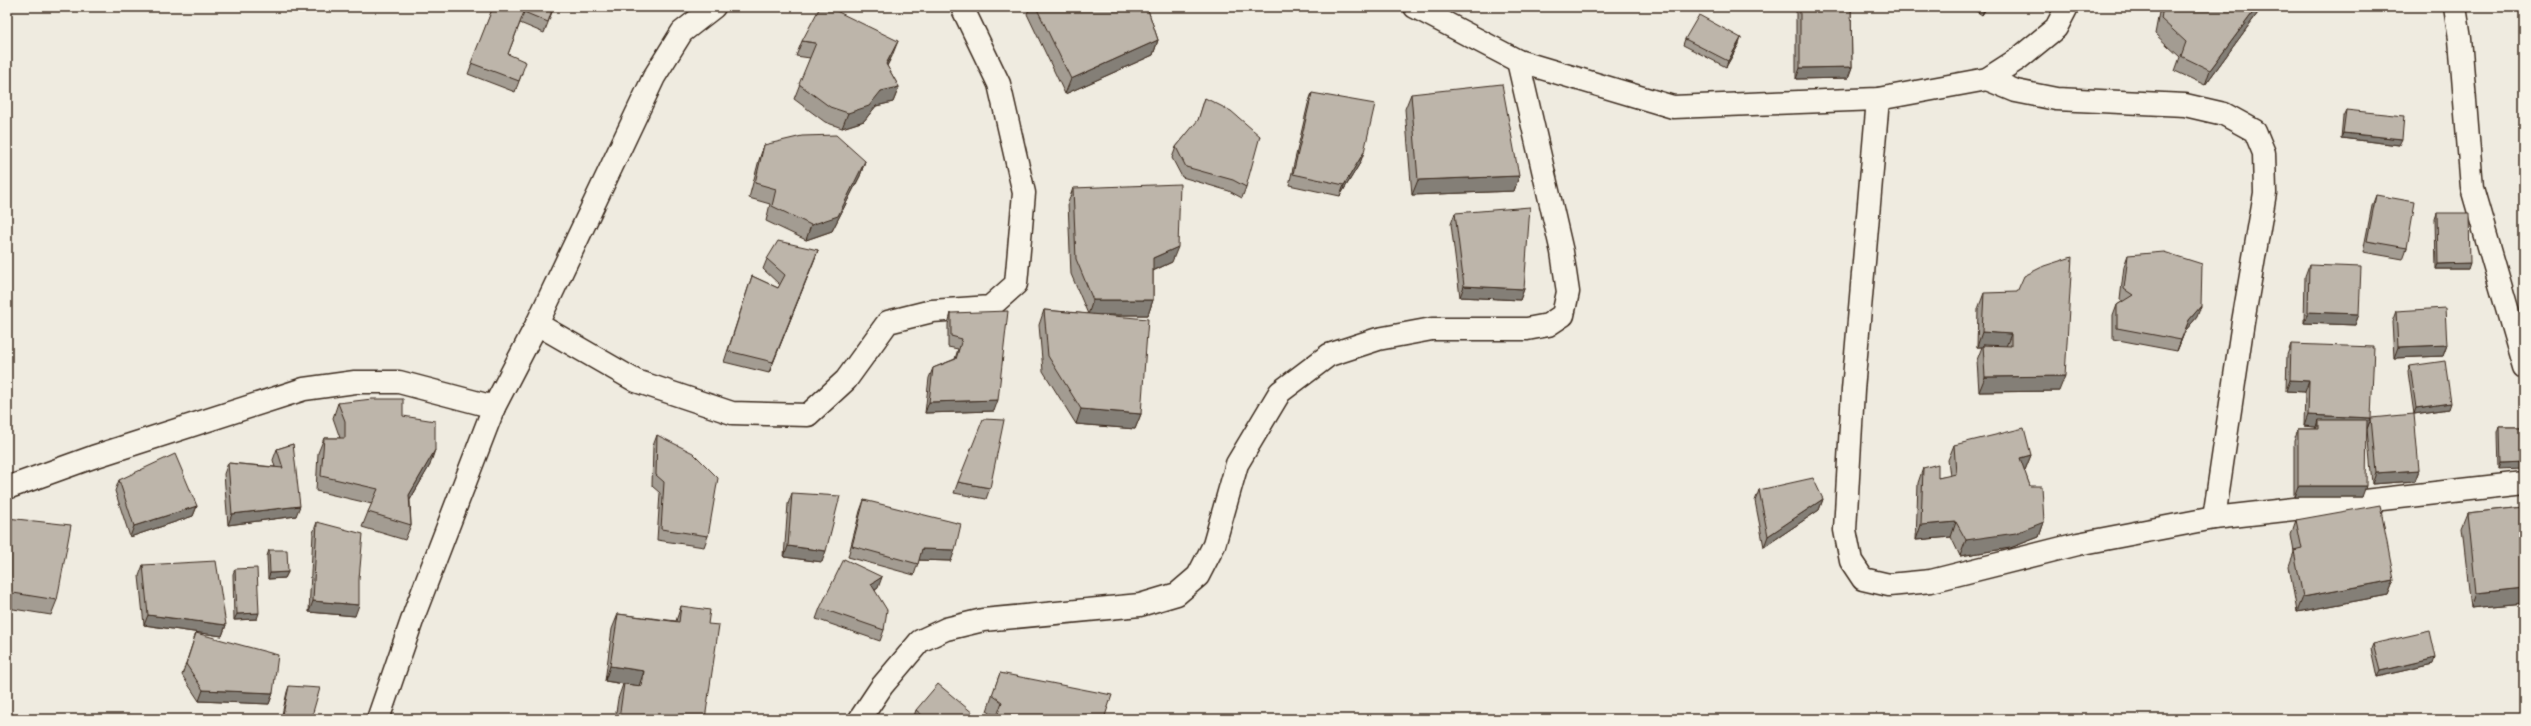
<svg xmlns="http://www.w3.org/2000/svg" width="2531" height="726" font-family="Dekko,sans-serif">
<rect width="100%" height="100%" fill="#efebe0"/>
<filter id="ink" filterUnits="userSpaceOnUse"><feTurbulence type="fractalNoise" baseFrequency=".025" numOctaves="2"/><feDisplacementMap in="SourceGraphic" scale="8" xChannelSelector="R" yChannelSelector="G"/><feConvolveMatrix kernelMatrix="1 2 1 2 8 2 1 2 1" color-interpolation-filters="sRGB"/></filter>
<g filter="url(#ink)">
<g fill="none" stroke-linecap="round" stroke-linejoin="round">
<defs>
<g id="minor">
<polyline points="1415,7 1518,61 1673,107 1878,99 1987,79 2018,59 2056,28 2067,7"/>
<polyline points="2455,7 2460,39 2472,188 2524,367"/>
<polyline points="1987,79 2016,91 2056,99 2185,105 2224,114 2255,131 2264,153 2265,193 2243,322 2214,518"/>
<polyline points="1878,99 1853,390 1845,530 1851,561 1863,579 1889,585 1931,581 2078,544 2214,518 2524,483"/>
<polyline points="537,324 636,381 732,413 808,415 846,380 888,322 932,311 990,307 1016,284 1024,193 999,84 962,7"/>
<polyline points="7,488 93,457 304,389 355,382 399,382 494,407"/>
<polyline points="378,719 415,612 494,407 537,324 654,77 682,32 714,7"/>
<polyline points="860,719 882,686 920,641 946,629 983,620 1140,605 1177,594 1198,576 1214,545 1237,464 1280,392 1329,355 1378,339 1432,329 1527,329 1548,325 1563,315 1568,292 1562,252 1518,61"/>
</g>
</defs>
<use href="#minor" stroke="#3b2a1e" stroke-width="25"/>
<use href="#minor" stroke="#f7f3e8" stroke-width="22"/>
</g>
<g fill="#a39c92" stroke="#3b2a1e">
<polygon points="493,7 554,7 544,33 520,23 508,54 522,73 515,92 468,74"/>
<polygon points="1030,7 1147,7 1158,40 1153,55 1065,94 1027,14"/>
<polygon points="1798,7 1851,7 1852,67 1848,78 1796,79 1796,12"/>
<polygon points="1970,7 1987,7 1982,15"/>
<polygon points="2160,7 2262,7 2260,10 2205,85 2175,71 2180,57 2155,34"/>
<polygon points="1685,39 1739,44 1726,67 1683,45"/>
<polygon points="802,41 892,56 887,66 899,87 893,102 876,106 864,121 842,128 825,122 794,99 810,58 796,56"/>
<polygon points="1312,93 1364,152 1360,163 1340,196 1289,185 1308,104"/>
<polygon points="1411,94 1519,176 1514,191 1412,195 1405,109"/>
<polygon points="1205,98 1246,187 1242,198 1229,191 1182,177 1172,158 1176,147 1198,121"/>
<polygon points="2346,110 2399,145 2341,138 2343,116"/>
<polygon points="764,145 865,161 860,176 832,231 806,240 766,221 770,204 749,198 759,160"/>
<polygon points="1073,188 1172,262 1153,271 1153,300 1148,315 1099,315 1141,414 1135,429 1076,424 1043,371 1039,325 1044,310 1088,314 1071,274 1068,203"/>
<polygon points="2376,195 2407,248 2403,259 2363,252 2372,206"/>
<polygon points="1455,213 1524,289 1520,300 1460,297 1451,224"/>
<polygon points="2437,213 2468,269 2436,269 2435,219"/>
<polygon points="818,250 769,373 724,362 752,276 778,288 780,285 763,269 767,259"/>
<polygon points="2128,255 2197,317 2185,331 2177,351 2113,339 2113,316 2117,305 2123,301 2120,300 2124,266"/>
<polygon points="2309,265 2359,314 2355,325 2304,323 2305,276"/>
<polygon points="1984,293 2059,391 1979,392 1977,360 1982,347 1977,347 1978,309"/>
<polygon points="2396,311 2447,345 2443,356 2394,358 2392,322"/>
<polygon points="951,313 994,411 925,413 929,378 933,368 955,359 958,349 948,347 948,324"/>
<polygon points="2291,344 2371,418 2367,429 2362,497 2294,497 2294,440 2298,429 2315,429 2316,427 2304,426 2305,392 2286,391 2287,355"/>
<polygon points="2410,366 2449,409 2414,414 2408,372"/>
<polygon points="338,403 403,416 430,465 410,500 411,525 405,540 362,527 368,512 372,504 316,491 318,453 324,438 340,438 333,418"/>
<polygon points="2371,418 2419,470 2415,481 2372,484 2367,429"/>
<polygon points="2500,427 2524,427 2499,470 2498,433"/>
<polygon points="657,435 708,536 704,547 657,540 660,493 652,486 653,446"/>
<polygon points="293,444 296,516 228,525 224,474 228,463 275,467 273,460 277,449"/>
<polygon points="1954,445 2031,455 2025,470 2024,471 2030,486 2044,522 2039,537 2010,548 1960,556 1951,537 1916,540 1918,483 1923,468 1938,478 1950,476 1948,460"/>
<polygon points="119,480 197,506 193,516 130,537 115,491"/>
<polygon points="958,482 990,488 986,499 954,493"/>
<polygon points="1759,490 1823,499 1819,510 1764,547 1755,501"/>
<polygon points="792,493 822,562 784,557 788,504"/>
<polygon points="864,500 951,561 919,560 914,575 848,557 860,511"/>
<polygon points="2524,507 2524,603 2471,608 2462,528 2468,513"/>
<polygon points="7,518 57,600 51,615 7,608"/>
<polygon points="2296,520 2394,580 2388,595 2297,612 2289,566 2294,552 2291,535"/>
<polygon points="317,522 355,616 309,612 313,533"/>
<polygon points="269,550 288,572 285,578 268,579 267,556"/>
<polygon points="143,565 226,625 222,636 144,625 139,576"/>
<polygon points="235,569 257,619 234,620 233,574"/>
<polygon points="878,588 875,590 884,630 880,641 816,619 820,608"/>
<polygon points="681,606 708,624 705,719 615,719 618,699 623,684 605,681 612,629 618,614 676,621"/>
<polygon points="196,633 273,693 269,704 199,701 182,675"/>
<polygon points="2373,644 2434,664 2377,677 2371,649"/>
<polygon points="1000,673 1104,719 996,719 997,717 987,711"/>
<polygon points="289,686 311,719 281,719 287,692"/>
<polygon points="916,710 980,719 913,719"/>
</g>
<g fill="#847f77" stroke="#3b2a1e">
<polygon points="1985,7 1987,7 1982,15"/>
<polygon points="2257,7 2262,7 2260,10 2205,85 2210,70"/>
<polygon points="1741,38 1739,44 1726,67 1728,61"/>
<polygon points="1158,40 1153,55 1065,94 1071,79"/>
<polygon points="898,41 892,56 880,79 886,64"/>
<polygon points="1852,67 1848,78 1796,79 1800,68"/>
<polygon points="899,87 893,102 876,106 864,121 842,128 848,113 881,91"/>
<polygon points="2343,133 2402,139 2399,145 2341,138"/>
<polygon points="1364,152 1360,163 1340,196 1344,185"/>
<polygon points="865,161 860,176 832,231 806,240 811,225"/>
<polygon points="1519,176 1514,191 1412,195 1418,180"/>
<polygon points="1178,247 1172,262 1148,273 1153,258"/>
<polygon points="818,250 814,261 769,373 773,362"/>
<polygon points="2470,263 2468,269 2436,269 2438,264"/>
<polygon points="1464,286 1524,289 1520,300 1460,297"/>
<polygon points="1093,300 1153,300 1148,315 1088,315"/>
<polygon points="2201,306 2197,317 2185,331 2177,351 2189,320"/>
<polygon points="2308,312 2359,314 2355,325 2304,323"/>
<polygon points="1982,332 2011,334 2005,349 1983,345 1982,347 1977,347"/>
<polygon points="2447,345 2443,356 2394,358 2398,347"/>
<polygon points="2065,376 2059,391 1979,392 1985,377"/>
<polygon points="2290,380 2309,381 2305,392 2286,391"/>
<polygon points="998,400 994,411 925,413 929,402"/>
<polygon points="2451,403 2449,409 2414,414 2416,408"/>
<polygon points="1081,409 1141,414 1135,429 1076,424"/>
<polygon points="2308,415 2371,418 2367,429 2318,427 2318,420 2316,427 2304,426"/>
<polygon points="435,450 430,465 404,510 409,495"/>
<polygon points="2031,455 2025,470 2015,473 2020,458"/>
<polygon points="2524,463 2524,469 2499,470 2501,464"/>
<polygon points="2419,470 2415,481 2372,484 2376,473"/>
<polygon points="2298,486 2366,486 2362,497 2294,497"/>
<polygon points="1823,499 1819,510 1764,547 1768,536"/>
<polygon points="197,506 193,516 130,537 134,526"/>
<polygon points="300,506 296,516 228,525 232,514"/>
<polygon points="1956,522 1951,537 1916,540 1921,525"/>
<polygon points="2044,522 2039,537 2010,548 1960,556 1966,540"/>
<polygon points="788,546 826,551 822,562 784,557"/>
<polygon points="922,549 955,550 951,561 918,560"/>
<polygon points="288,572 285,578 268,579 270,573"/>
<polygon points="882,577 878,588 868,595 871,584"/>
<polygon points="2394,580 2388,595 2297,612 2303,597"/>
<polygon points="2524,588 2524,603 2471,608 2476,593"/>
<polygon points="313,601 359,605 355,616 309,612"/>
<polygon points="259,613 257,619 234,620 237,614"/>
<polygon points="148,615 226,625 222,636 144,625"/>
<polygon points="2436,658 2434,664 2377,677 2380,671"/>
<polygon points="610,666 644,671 639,686 605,681"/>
<polygon points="203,690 273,693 269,704 199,701"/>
</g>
<g fill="#bdb5aa" stroke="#3b2a1e">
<polygon points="493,7 553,7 548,22 524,12 508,54 526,62 519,81 471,63"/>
<polygon points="820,7 828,7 898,41 886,64 899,87 881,91 869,106 848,113 830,107 799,84 816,43 802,41"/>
<polygon points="1036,7 1147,7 1158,40 1071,79"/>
<polygon points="1800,7 1851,7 1852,67 1800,68"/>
<polygon points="2163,7 2257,7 2210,70 2181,56 2186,42 2161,19"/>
<polygon points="1699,15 1741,38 1728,61 1685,39"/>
<polygon points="1502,84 1519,176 1418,180 1411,94"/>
<polygon points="1312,93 1375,104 1364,152 1344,185 1293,174"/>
<polygon points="1205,98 1231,111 1260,136 1246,187 1233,180 1186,167 1176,147 1198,120"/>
<polygon points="2346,110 2404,116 2402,139 2343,133"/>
<polygon points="836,135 865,161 838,216 811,225 772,206 776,189 755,183 764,145 802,136"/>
<polygon points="1180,184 1178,247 1153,258 1153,300 1093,300 1076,259 1073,188"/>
<polygon points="2376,195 2415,202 2407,248 2367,241"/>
<polygon points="1530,207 1524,289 1464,286 1455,213"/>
<polygon points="2437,213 2469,213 2470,263 2438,264"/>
<polygon points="778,241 818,250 773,362 728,351 752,276 778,288 785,275 767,259"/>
<polygon points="2164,252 2202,264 2201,306 2189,320 2181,340 2117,328 2117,305 2133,295 2124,289 2128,255"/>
<polygon points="2072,257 2065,376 1985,377 1983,345 2011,346 2011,334 1982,332 1984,293 2017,292 2024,276 2044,266"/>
<polygon points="2309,265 2361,267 2359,314 2308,312"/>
<polygon points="2445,308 2447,345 2398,347 2396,311"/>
<polygon points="1044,310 1148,319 1141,414 1081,409 1048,356"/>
<polygon points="1008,311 998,400 929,402 933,368 956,359 962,339 951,336 951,313"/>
<polygon points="2291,344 2374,347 2371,418 2308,415 2309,381 2290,380"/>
<polygon points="2445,361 2451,403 2416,408 2410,366"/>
<polygon points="372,399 403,399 403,416 435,421 435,450 409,495 411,525 368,512 378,489 321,476 324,438 345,438 345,421 338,403"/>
<polygon points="2414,414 2419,470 2376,473 2371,418"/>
<polygon points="983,419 1004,420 990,488 958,482"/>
<polygon points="2318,420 2367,420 2366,486 2298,486 2298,429 2318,429"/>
<polygon points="2500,427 2524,427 2524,463 2501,464"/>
<polygon points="2024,428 2031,455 2020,458 2030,486 2042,486 2044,522 2016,533 1966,540 1956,522 1921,525 1923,468 1938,464 1938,478 1956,474 1954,445"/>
<polygon points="657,435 693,453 718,478 708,536 661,529 664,482 656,475"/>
<polygon points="293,444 300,506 232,514 228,463 283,468 277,449"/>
<polygon points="175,454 197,506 134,526 119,480"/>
<polygon points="1813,478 1823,499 1768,536 1759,490"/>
<polygon points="792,493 840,496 826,551 788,546"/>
<polygon points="864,500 961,524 955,550 922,549 918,564 852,546"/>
<polygon points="2380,505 2394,580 2303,597 2294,551 2302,549 2296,520"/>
<polygon points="2524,507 2524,588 2476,593 2468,513"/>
<polygon points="7,518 71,525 57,600 7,592"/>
<polygon points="317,522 363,534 359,579 359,605 313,601"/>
<polygon points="269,550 287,550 288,572 270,573"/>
<polygon points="844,559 882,577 871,584 887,610 884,630 820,608"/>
<polygon points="216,561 226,625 148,615 143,565"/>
<polygon points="257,568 259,613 237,614 235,569"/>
<polygon points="681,606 710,610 708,624 719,625 705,719 619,719 624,684 642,686 644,671 610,666 618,614 679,622"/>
<polygon points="2430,631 2436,658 2380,671 2373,644"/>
<polygon points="196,633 278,655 273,693 203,690 186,664"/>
<polygon points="1000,673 1112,695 1104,719 1089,719 1089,717 1087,719 996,719 1002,702 992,695"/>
<polygon points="938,684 980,719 927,719 916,710"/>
<polygon points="289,686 320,688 311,719 282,719"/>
</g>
</g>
<rect width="2531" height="726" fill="none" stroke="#f7f3e8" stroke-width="24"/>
<rect x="12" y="12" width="2507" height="702" fill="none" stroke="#3b2a1e" stroke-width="1.5" filter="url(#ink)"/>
</svg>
